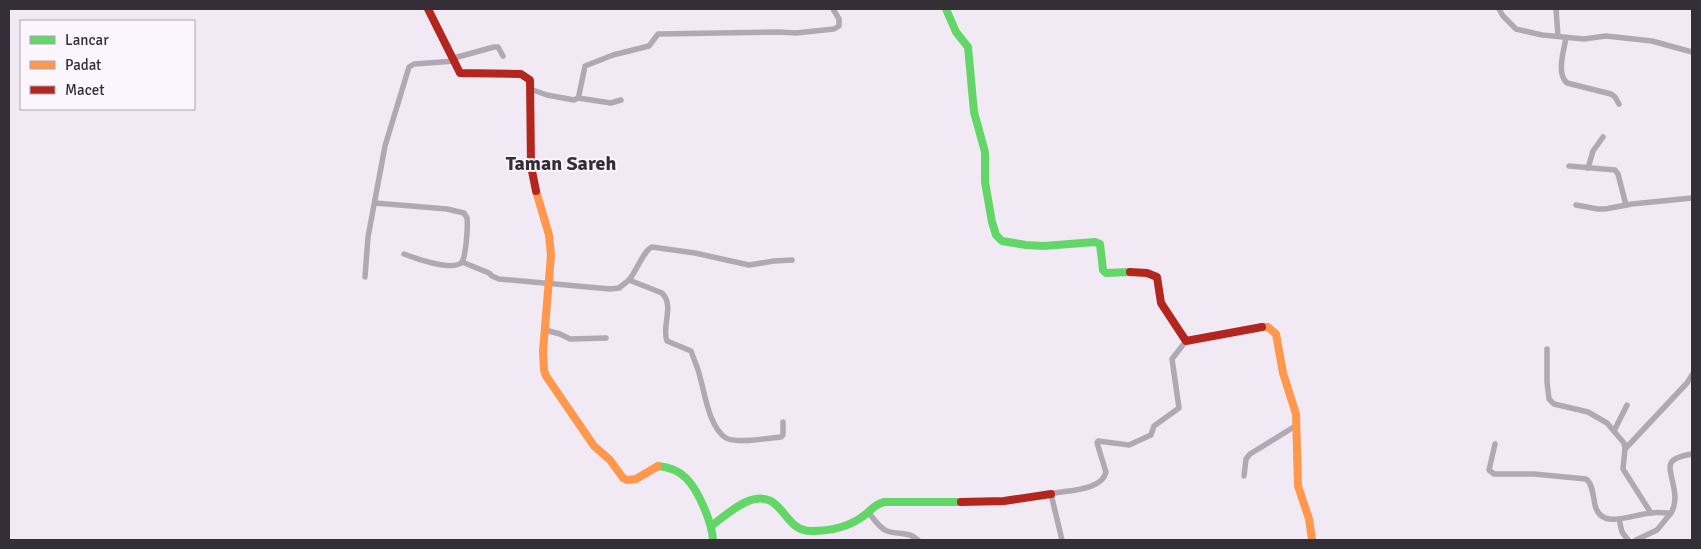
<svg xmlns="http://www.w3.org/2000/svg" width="1701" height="549" font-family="Signika,sans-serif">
<rect width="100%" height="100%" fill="#f1e9f4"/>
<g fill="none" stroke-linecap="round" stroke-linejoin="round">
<g stroke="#b0a9b3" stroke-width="5.5">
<polyline points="1499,9 1503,16 1516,29 1542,35 1584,39 1606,36 1652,41 1692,52"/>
<polyline points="1556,9 1558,36"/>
<path d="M 1566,38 C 1564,50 1556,74 1567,83 L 1611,94 L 1615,97 L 1619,104"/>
<polyline points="454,58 494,47 498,47 503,56"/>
<polyline points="530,89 547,95 574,100 578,98 579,95 585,66 613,55 649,46 658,34 779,32 796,33 834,29 839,26 839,19 833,9"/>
<polyline points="578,98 611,103 621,100"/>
<polyline points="1569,166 1615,170 1618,174 1626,205"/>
<polyline points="1588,168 1593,151 1603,137"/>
<path d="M 375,203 L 447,209 L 464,213 L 467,218 C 468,226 466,256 462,262 C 453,272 414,258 404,254"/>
<polyline points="1576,205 1598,209 1605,209 1632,204 1692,198"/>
<path d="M 462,262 L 489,273 L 492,276 L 499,279 L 610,289 L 619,288 L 629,280 L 662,293 C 675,306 661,327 667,341 L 691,351 C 694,360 698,368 700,377 C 705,394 709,427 726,438 C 736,444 768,438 781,437 L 783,435 L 783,422"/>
<polyline points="365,277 368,237 385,146 409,67 414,64 455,61"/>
<path d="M 629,280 C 636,272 644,250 652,247 L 695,253 L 749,265 L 774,261 L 792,260"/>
<polyline points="545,330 560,334 570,339 606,338"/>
<polyline points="1547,349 1547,382 1549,399 1554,404 1588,412 1607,423 1624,443 1625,449 1623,469 1651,513"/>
<polyline points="1614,431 1627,405"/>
<path d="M 1495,444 L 1489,470 L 1494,474 L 1534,474 L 1586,479 C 1593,484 1593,496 1595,505 C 1601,531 1633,514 1651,513 C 1657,512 1664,513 1671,513 C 1682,496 1666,471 1671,463 C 1674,457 1686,455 1692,454"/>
<polyline points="1625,449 1687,383 1692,375"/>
<polyline points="1244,476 1246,459 1250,454 1297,425"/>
<path d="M 869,513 C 874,519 879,528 887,531 C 898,535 909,531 918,540"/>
<polyline points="1619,519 1622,532 1628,540"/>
<path d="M 1062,540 L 1051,494 C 1066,490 1102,491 1106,472 L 1097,443 L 1098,441 L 1129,445 L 1151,435 L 1154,426 L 1179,408 L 1172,359 L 1186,341"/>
<polyline points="1636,540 1657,530 1671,513"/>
</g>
<g stroke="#63d668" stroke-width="8">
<polyline points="946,9 956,32 968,47 974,112 985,152 985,182 992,222 996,235 1002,241 1026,245 1044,246 1095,242 1100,244 1103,270 1106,273 1130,272"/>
<path d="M 658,466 C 668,467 679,471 686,478 C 699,491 712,523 713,540"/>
<path d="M 711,526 C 722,518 733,508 746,502 C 784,486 781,531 811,531 C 828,531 848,527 862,517 C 870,512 874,504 884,502 L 961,502"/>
</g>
<g stroke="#ff974d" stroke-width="8">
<polyline points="536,191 549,235 551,255 543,351 544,370 546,376 594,446 610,460 623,478 627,480 636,479 658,466"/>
<polyline points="1262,327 1268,327 1276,334 1283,373 1296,414 1298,486 1309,519 1312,540"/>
</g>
<g stroke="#b3261e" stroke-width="8">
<polyline points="428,9 460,73 521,74 530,80 531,166 536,191"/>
<polyline points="1130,272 1147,273 1157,277 1161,303 1186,341 1262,327"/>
<polyline points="961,502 1004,501 1051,494"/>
</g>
</g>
<g text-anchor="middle" stroke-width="4" stroke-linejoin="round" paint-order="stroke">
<g font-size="20" font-weight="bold" fill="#342e36" stroke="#fbf5fd">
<text x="561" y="170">Taman Sareh</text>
</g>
</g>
<rect width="1701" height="549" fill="none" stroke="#342e36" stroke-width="20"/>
<rect x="20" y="20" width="175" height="90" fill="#fbf5fd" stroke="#aba5ad"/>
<rect x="30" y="36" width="25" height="8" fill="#63d668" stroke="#aba5ad"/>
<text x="65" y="45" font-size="15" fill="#342e36">Lancar</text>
<rect x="30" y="61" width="25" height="8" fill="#ff974d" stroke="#aba5ad"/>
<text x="65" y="70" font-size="15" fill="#342e36">Padat</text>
<rect x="30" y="86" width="25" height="8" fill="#b3261e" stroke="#aba5ad"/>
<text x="65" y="95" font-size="15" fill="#342e36">Macet</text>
</svg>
